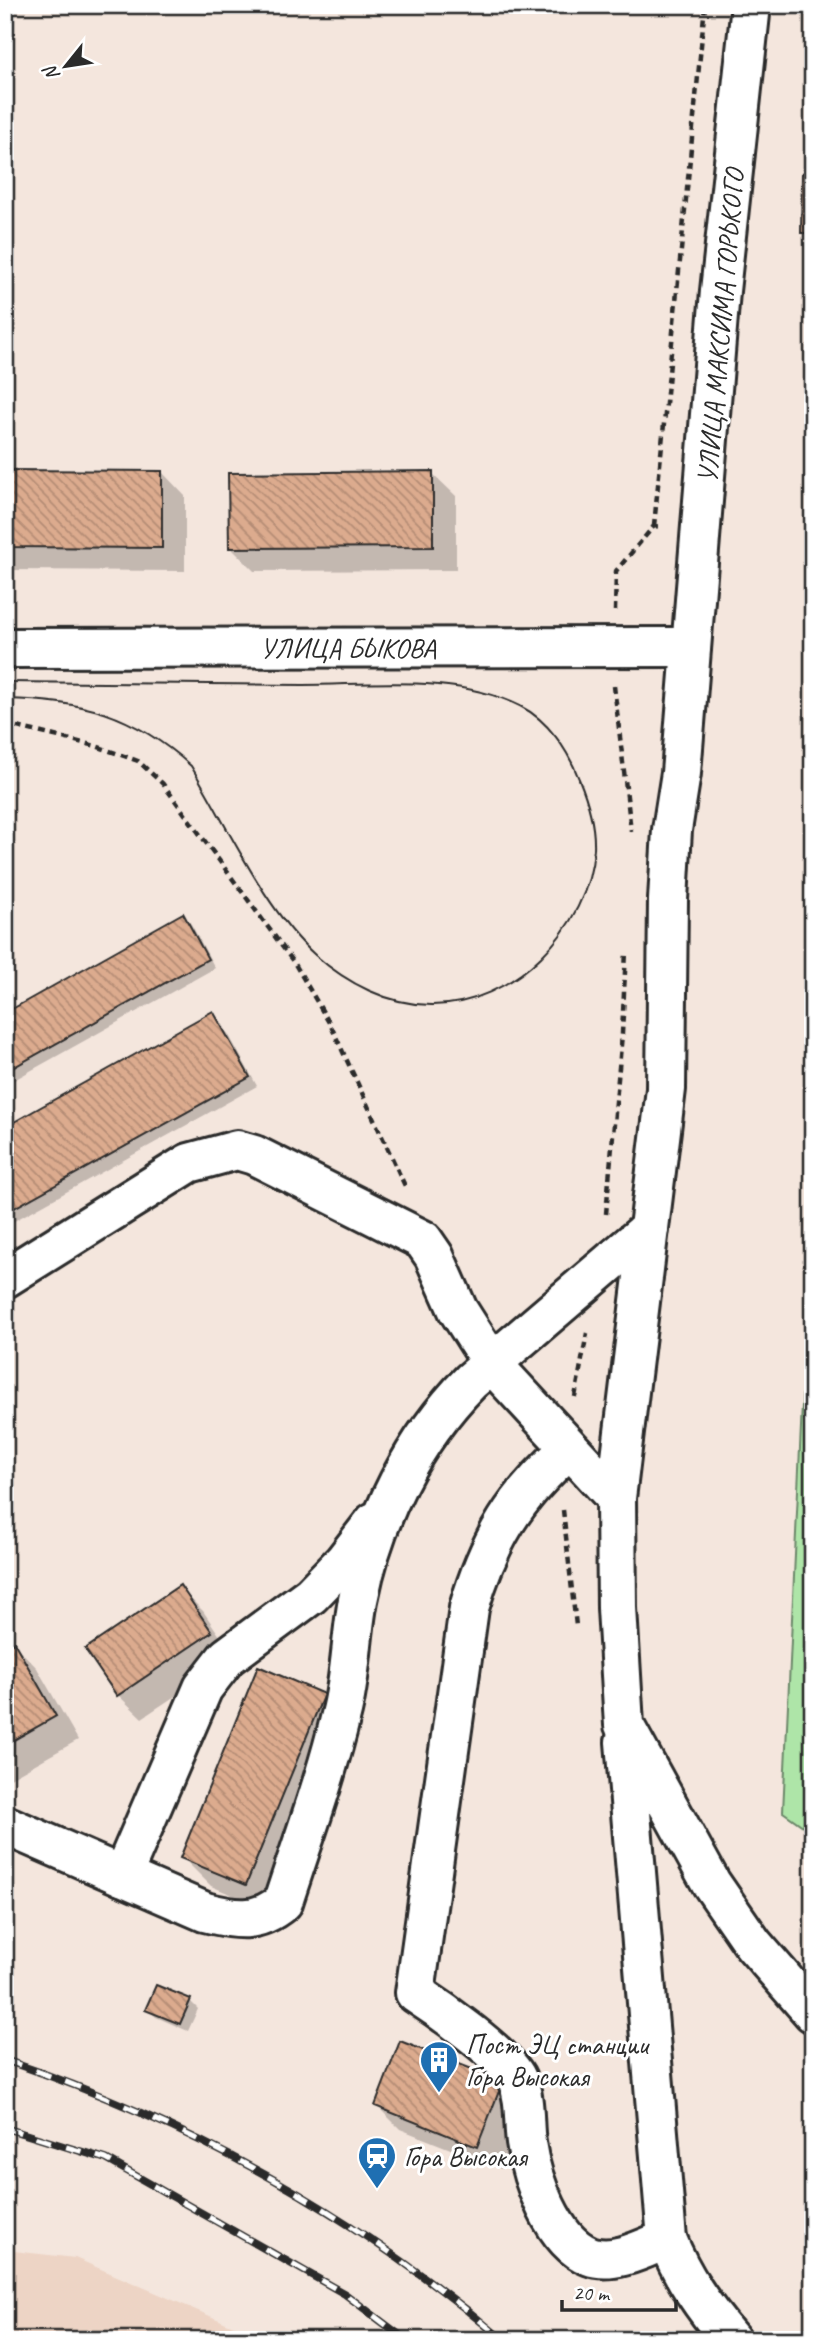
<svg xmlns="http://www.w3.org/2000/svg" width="818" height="2345" font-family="Caveat,sans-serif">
<defs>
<pattern id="building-back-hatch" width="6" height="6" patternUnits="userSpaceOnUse" patternTransform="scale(1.75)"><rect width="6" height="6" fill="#dcab8e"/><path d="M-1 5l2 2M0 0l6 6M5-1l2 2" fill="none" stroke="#b38b74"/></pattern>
</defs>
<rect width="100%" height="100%" fill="#f4e6dd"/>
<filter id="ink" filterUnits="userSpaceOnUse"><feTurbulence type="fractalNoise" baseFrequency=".0143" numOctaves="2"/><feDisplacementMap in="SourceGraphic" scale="14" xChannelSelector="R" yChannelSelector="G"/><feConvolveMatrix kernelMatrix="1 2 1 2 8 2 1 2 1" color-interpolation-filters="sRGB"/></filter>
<g filter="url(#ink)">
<polygon fill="#edd4c5" points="5,2250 75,2258 266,2340 5,2340"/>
<polygon fill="#aee5a8" stroke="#6c886a" stroke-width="2" points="813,1169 813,1833 783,1812"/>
<g fill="#0003">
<polygon points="813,175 813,241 802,232"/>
<polygon points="5,471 162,472 185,496 185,571 5,570"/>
<polygon points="432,473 456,496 456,570 254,571 231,548"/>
<polygon points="183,916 191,924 215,968 5,1085 5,1015"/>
<polygon points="213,1013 221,1021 257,1086 5,1226 5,1129"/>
<polygon points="180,1588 203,1611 234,1657 142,1718 118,1695"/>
<polygon points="14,1644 37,1668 78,1740 5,1781 5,1649"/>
<polygon points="323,1695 352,1724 275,1913 211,1886 182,1857"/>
<polygon points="190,2001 198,2009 188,2031 156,2017 147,2009"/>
<polygon points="502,2083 525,2106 501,2169 400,2129 377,2106"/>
</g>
<g fill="url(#building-back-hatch)" stroke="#2b2b2b" stroke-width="2">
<polygon points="802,173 813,173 813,233 801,233"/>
<polygon points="5,470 162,471 162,548 5,547"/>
<polygon points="433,471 433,547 229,548 228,473"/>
<polygon points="183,913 208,959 5,1072 5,1013"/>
<polygon points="213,1011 250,1077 5,1213 5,1127"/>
<polygon points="180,1585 212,1632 117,1696 85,1649"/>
<polygon points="14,1642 56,1716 5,1745 5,1647"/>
<polygon points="258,1666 324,1694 246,1885 180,1858"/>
<polygon points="156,1985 191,1999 180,2024 145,2010"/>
<polygon points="400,2041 503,2081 477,2147 375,2106"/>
</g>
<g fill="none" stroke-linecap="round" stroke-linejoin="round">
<defs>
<g id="minor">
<polyline points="751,5 720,291 681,773 672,830 668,900 666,1089 616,1498 617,1608 624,1725 711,1883 753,1944 813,2013"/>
<path id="s1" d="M 5,648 L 691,647"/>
<polyline points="5,1278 189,1163 237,1150 254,1155 423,1240 434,1256 458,1310 493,1365 616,1498"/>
<path d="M 569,1449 C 515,1497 489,1539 469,1608 L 415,1993 C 438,2008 507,2056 517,2079 C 526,2100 523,2122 526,2143 C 531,2178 553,2242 590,2256 C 614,2265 645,2248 667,2239 L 625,1742"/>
<path d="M 5,1825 L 205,1912 C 236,1920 257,1924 283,1902 C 303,1840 326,1778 341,1715 C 351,1678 351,1637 358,1600 C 374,1518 413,1440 471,1381 L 649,1229"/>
<polyline points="122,1876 203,1688 227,1657 311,1595 344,1561 374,1522"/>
<path d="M 667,2239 C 682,2277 704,2308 731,2340"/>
</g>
</defs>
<use href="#minor" stroke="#2b2b2b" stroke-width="44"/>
<g stroke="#2b2b2b" stroke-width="4.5" stroke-dasharray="7 5" stroke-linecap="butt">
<polyline points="654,526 705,5"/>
<polyline points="615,611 616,571 654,526 662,527"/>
<polyline points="614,686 631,831"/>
<polyline points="5,724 96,746 138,761 163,784 295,964 331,1026 405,1186"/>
<polyline points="606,1214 622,1034 626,951"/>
<polyline points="575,1397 587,1333"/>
<polyline points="563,1510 576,1626"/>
</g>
<use href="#minor" stroke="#fff" stroke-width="38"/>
<path stroke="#2b2b2b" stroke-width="2" d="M 5,682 C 104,683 204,684 303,685 C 372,685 456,674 520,706 C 548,720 568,750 579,779 C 588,801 595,825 594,849 C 589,928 512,1006 431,1005 C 388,1005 347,983 315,955 C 265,910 227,825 191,766 C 133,714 82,700 5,699"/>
<defs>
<g id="rail">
<path d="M 5,2060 C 188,2122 356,2214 503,2340"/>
<polyline points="5,2128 106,2159 345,2294 406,2340"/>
</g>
</defs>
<use href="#rail" stroke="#2b2b2b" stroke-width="8"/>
<use href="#rail" stroke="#fff" stroke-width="5" stroke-dasharray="16" stroke-linecap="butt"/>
</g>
</g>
<defs>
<symbol id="building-pin" viewBox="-11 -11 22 30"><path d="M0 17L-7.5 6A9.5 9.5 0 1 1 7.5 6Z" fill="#1f6fb2" stroke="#fff"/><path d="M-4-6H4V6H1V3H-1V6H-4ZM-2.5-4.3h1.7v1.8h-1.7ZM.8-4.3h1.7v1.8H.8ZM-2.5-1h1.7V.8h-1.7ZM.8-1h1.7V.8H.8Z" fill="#fff"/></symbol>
<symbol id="station-pin" viewBox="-11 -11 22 30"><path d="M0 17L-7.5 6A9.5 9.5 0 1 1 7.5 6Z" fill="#1f6fb2" stroke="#fff"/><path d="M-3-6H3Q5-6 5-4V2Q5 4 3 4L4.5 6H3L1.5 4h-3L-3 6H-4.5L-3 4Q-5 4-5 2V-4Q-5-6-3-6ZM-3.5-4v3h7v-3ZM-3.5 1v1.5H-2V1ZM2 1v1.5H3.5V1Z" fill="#fff"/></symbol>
</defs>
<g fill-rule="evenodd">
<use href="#building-pin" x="417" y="2038" width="44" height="60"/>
<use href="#station-pin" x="355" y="2134" width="44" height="60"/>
</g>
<g text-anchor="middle" stroke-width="6" stroke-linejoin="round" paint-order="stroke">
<g font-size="28" fill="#2b2b2b" stroke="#fff">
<text transform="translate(720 326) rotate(-85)" y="10">УЛИЦА МАКСИМА ГОРЬКОГО</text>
<text dy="10" stroke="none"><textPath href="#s1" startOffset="343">УЛИЦА БЫКОВА</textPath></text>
</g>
<g font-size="28" fill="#2b2b2b" stroke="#fff" text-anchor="start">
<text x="466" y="2054">Пост ЭЦ станции<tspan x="466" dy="32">Гора Высокая</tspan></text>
<text x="404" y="2166">Гора Высокая</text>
</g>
</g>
<rect width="818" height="2345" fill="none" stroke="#fff" stroke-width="28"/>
<rect x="14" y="14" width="790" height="2317" fill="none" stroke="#2b2b2b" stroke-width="2.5" filter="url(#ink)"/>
<g transform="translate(66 66) rotate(240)" stroke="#ffffff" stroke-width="5" paint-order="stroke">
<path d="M0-5L12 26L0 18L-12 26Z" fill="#2b2b2b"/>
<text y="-10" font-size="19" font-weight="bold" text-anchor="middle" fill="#2b2b2b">N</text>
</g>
<path d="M562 2300v10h114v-10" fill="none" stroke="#2b2b2b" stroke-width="3.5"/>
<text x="573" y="2300" font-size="21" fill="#2b2b2b" stroke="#ffffff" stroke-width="5" paint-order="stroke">20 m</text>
</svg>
